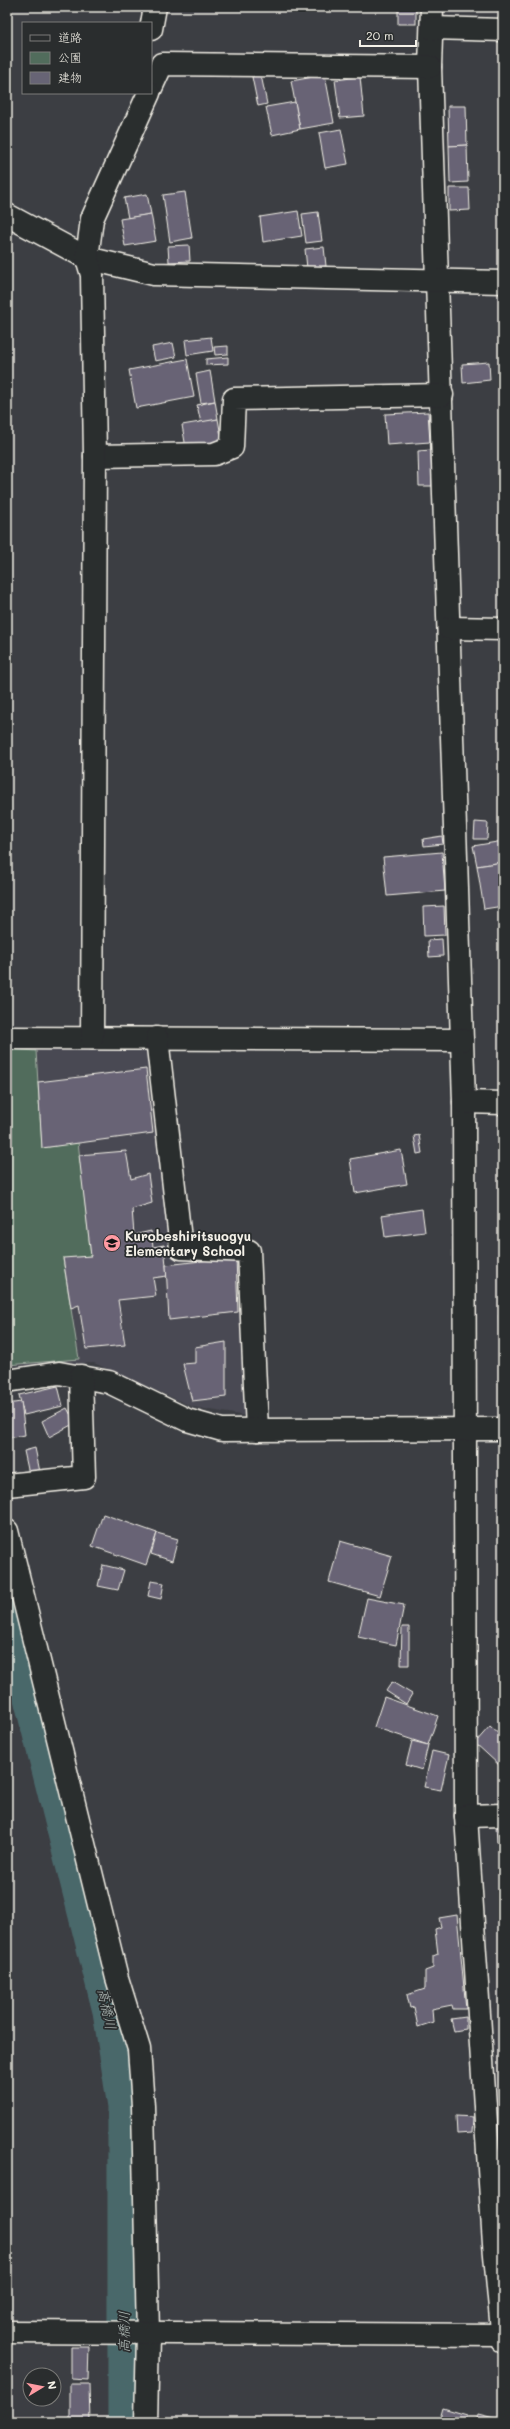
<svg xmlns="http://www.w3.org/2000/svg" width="510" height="2429" font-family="Mali,'Klee One',sans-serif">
<rect width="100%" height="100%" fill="#3c3e43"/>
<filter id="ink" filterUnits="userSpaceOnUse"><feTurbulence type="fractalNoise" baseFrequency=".025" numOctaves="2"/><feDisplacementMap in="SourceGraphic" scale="8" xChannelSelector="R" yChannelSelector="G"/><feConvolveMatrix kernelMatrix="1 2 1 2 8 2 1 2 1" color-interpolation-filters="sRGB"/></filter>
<g filter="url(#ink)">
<polygon fill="#494952" points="7,1048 148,1048 172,1253 236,1257 246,1416 193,1407 94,1363 7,1366"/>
<polygon fill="#516c5c" stroke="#a2aea2" points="7,1049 36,1051 42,1148 78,1142 91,1256 63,1259 79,1359 7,1365"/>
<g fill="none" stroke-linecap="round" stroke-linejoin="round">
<polyline stroke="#4a686b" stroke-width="33" points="7,1607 109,2011 124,2107 124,2422"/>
</g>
<g fill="#676475" stroke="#f4f1e8">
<rect x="398" y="7" width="18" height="17"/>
<polygon points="261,75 267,104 258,106 252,77"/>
<polygon points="325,75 334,123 300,129 291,81"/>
<polygon points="360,77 364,116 340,118 335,80"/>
<polygon points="295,102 300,129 272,135 266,107"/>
<polygon points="448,106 466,106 467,145 449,146"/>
<polygon points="341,129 348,164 325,168 319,133"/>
<polygon points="467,145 468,182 450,183 449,146"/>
<polygon points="449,188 469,188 470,210 449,211"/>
<polygon points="185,192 192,238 170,242 163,195"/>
<polygon points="147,194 151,214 128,218 124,198"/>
<polygon points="298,211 302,236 263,242 260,217"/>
<polygon points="318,212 322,241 306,243 302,214"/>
<polygon points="151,214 156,241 125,246 120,219"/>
<polygon points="189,245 190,261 169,262 168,246"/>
<polygon points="324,247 326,266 307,268 305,249"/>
<polygon points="211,337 213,351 187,355 185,340"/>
<polygon points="173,343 176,357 155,361 152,347"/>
<polygon points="228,346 228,354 215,355 214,347"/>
<polygon points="228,357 228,364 206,365 206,359"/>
<polygon points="187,359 194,397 136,408 129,370"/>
<polygon points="489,362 490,380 463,383 462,364"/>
<polygon points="210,371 215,401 201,403 196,374"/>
<polygon points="215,401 218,419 201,423 197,405"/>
<polygon points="428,412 430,442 387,445 385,414"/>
<polygon points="218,419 222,442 186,448 182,425"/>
<polygon points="431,450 432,486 419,486 418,451"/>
<polygon points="475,822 488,823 487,839 474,839"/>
<polygon points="442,836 443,844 424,846 423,839"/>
<polygon points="503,841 503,862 477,866 473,846"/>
<polygon points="442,852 445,891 387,896 383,857"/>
<polygon points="503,862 503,906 484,909 477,866"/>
<polygon points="444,906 445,935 424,936 423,907"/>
<polygon points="442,939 443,956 429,957 428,940"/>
<polygon points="146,1069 153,1133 42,1148 38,1082"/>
<polygon points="419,1135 422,1153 417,1154 414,1136"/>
<polygon points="401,1150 407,1184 355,1193 350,1159"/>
<polygon points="126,1151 131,1179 148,1174 152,1203 132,1209 134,1235 151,1231 153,1247 164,1245 167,1276 153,1278 156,1296 118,1300 125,1345 86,1349 79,1305 71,1308 63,1258 91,1256 79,1155"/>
<polygon points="422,1209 425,1232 385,1237 382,1215"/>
<polygon points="236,1257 238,1312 169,1320 166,1265"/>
<polygon points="499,1315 503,1315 503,1342 500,1342"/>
<polygon points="226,1342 226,1397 192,1401 183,1364 195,1363 195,1347"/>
<polygon points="58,1386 63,1406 24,1415 19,1395"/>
<polygon points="21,1402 25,1435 7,1438 7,1404"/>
<polygon points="67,1408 75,1423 49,1437 42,1421"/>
<polygon points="35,1448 40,1472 29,1474 24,1451"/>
<polygon points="103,1514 157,1533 146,1565 92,1546"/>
<polygon points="157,1533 178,1539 172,1561 151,1554"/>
<polygon points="340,1541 392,1556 380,1596 329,1582"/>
<polygon points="103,1565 124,1570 118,1590 98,1586"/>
<polygon points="151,1581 164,1583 161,1599 148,1596"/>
<polygon points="367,1598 404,1605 396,1645 358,1637"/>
<polygon points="402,1627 409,1627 409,1665 401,1665"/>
<polygon points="392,1682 412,1694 406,1704 386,1691"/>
<polygon points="384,1697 438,1716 428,1745 374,1727"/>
<polygon points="490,1726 503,1738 503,1760 499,1765 475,1743"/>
<polygon points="412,1741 428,1745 422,1770 406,1765"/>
<polygon points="432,1751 449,1755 441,1790 424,1787"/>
<polygon points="496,1826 503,1827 503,1841 497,1842"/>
<polygon points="457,1915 466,2009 453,2009 452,2005 432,2009 433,2022 418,2027 414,2007 410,2008 407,1995 425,1989 425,1971 433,1968 433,1956 438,1954 435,1929 441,1927 439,1918"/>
<polygon points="466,2017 466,2029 454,2031 451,2019"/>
<polygon points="501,2113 503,2113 502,2128"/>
<polygon points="456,2116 473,2117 472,2133 457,2134"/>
<polygon points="503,2159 503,2195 499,2160"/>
<polygon points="71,2347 89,2347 88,2380 71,2379"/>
<polygon points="70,2384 89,2384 90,2422 70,2422"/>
<polygon points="443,2408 467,2415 464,2422 439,2422"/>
<polygon points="478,2414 502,2420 502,2422 476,2422"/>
</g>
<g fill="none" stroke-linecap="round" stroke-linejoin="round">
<defs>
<g id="minor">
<polyline points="432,7 430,67 464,1102 466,1816 494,2244 503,2341"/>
<polyline points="432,28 503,30"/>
<polyline points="151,29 155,7"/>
<polyline points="151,88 162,64 430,67"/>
<polyline points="7,215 87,258 154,274 503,282"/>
<polyline points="95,456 214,454 232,447 234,399 442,395"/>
<polyline points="449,628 503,629"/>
<polyline points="7,1038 462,1040"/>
<polyline points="92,1038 95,456 92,275 87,258 92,219 149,93"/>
<polyline points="157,1038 181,1248 249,1251 257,1430"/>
<polyline points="464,1102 503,1103"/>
<polyline points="7,1381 59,1373 109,1382 187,1420 222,1430 503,1429"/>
<polyline points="7,1485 84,1477 81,1376"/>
<polyline points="7,1531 117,1978 139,2049 143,2106 148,2334 146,2422"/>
<polyline points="466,1816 503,1815"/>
<polyline points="7,2332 502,2335"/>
</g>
</defs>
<use href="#minor" stroke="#f4f1e8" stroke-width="25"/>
<use href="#minor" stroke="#2a2d2e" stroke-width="22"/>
</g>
</g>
<defs>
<symbol id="school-disc" viewBox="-11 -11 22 22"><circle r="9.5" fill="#ff9aa2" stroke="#2a2d2e"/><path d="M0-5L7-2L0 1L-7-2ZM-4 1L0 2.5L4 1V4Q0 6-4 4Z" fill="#111"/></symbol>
</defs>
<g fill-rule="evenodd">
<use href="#school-disc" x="102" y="1233" width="20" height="20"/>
</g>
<g text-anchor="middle" stroke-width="3.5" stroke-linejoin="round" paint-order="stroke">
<g font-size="13" font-weight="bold" fill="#f4f1e8" stroke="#2a2d2e" text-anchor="start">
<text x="125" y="1241">Kurobeshiritsuogyu<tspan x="125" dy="15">Elementary School</tspan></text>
</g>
<g font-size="14" font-style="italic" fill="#b0bab6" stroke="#2a2d2e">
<text transform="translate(107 2009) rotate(78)" y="5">高橋川</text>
<text transform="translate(124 2332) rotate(-90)" y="5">高橋川</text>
</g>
</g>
<rect width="510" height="2429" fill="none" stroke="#2a2d2e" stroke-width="24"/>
<rect x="12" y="12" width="486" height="2405" fill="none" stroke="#f4f1e8" stroke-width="1.5" filter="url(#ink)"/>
<rect x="22" y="22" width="130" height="72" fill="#2a2d2e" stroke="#7b7b78"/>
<rect x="30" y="35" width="20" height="6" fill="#2a2d2e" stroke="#7b7b78"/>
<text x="58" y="42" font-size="12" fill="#f4f1e8">道路</text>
<rect x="30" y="52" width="20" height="12" fill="#516c5c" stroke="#7b7b78"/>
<text x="58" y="62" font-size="12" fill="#f4f1e8">公園</text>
<rect x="30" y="72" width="20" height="12" fill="#676475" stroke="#7b7b78"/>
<text x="58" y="82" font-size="12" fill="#f4f1e8">建物</text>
<g transform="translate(42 2387) rotate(80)"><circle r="19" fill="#2a2d2e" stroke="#7b7b78"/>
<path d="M0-3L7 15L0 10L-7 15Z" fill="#ff9aa2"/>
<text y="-6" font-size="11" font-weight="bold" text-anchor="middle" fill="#f4f1e8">N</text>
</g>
<path d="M360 40v6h56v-6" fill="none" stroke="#f4f1e8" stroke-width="2"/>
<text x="366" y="40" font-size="12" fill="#f4f1e8" stroke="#2a2d2e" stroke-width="3" paint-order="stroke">20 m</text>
</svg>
